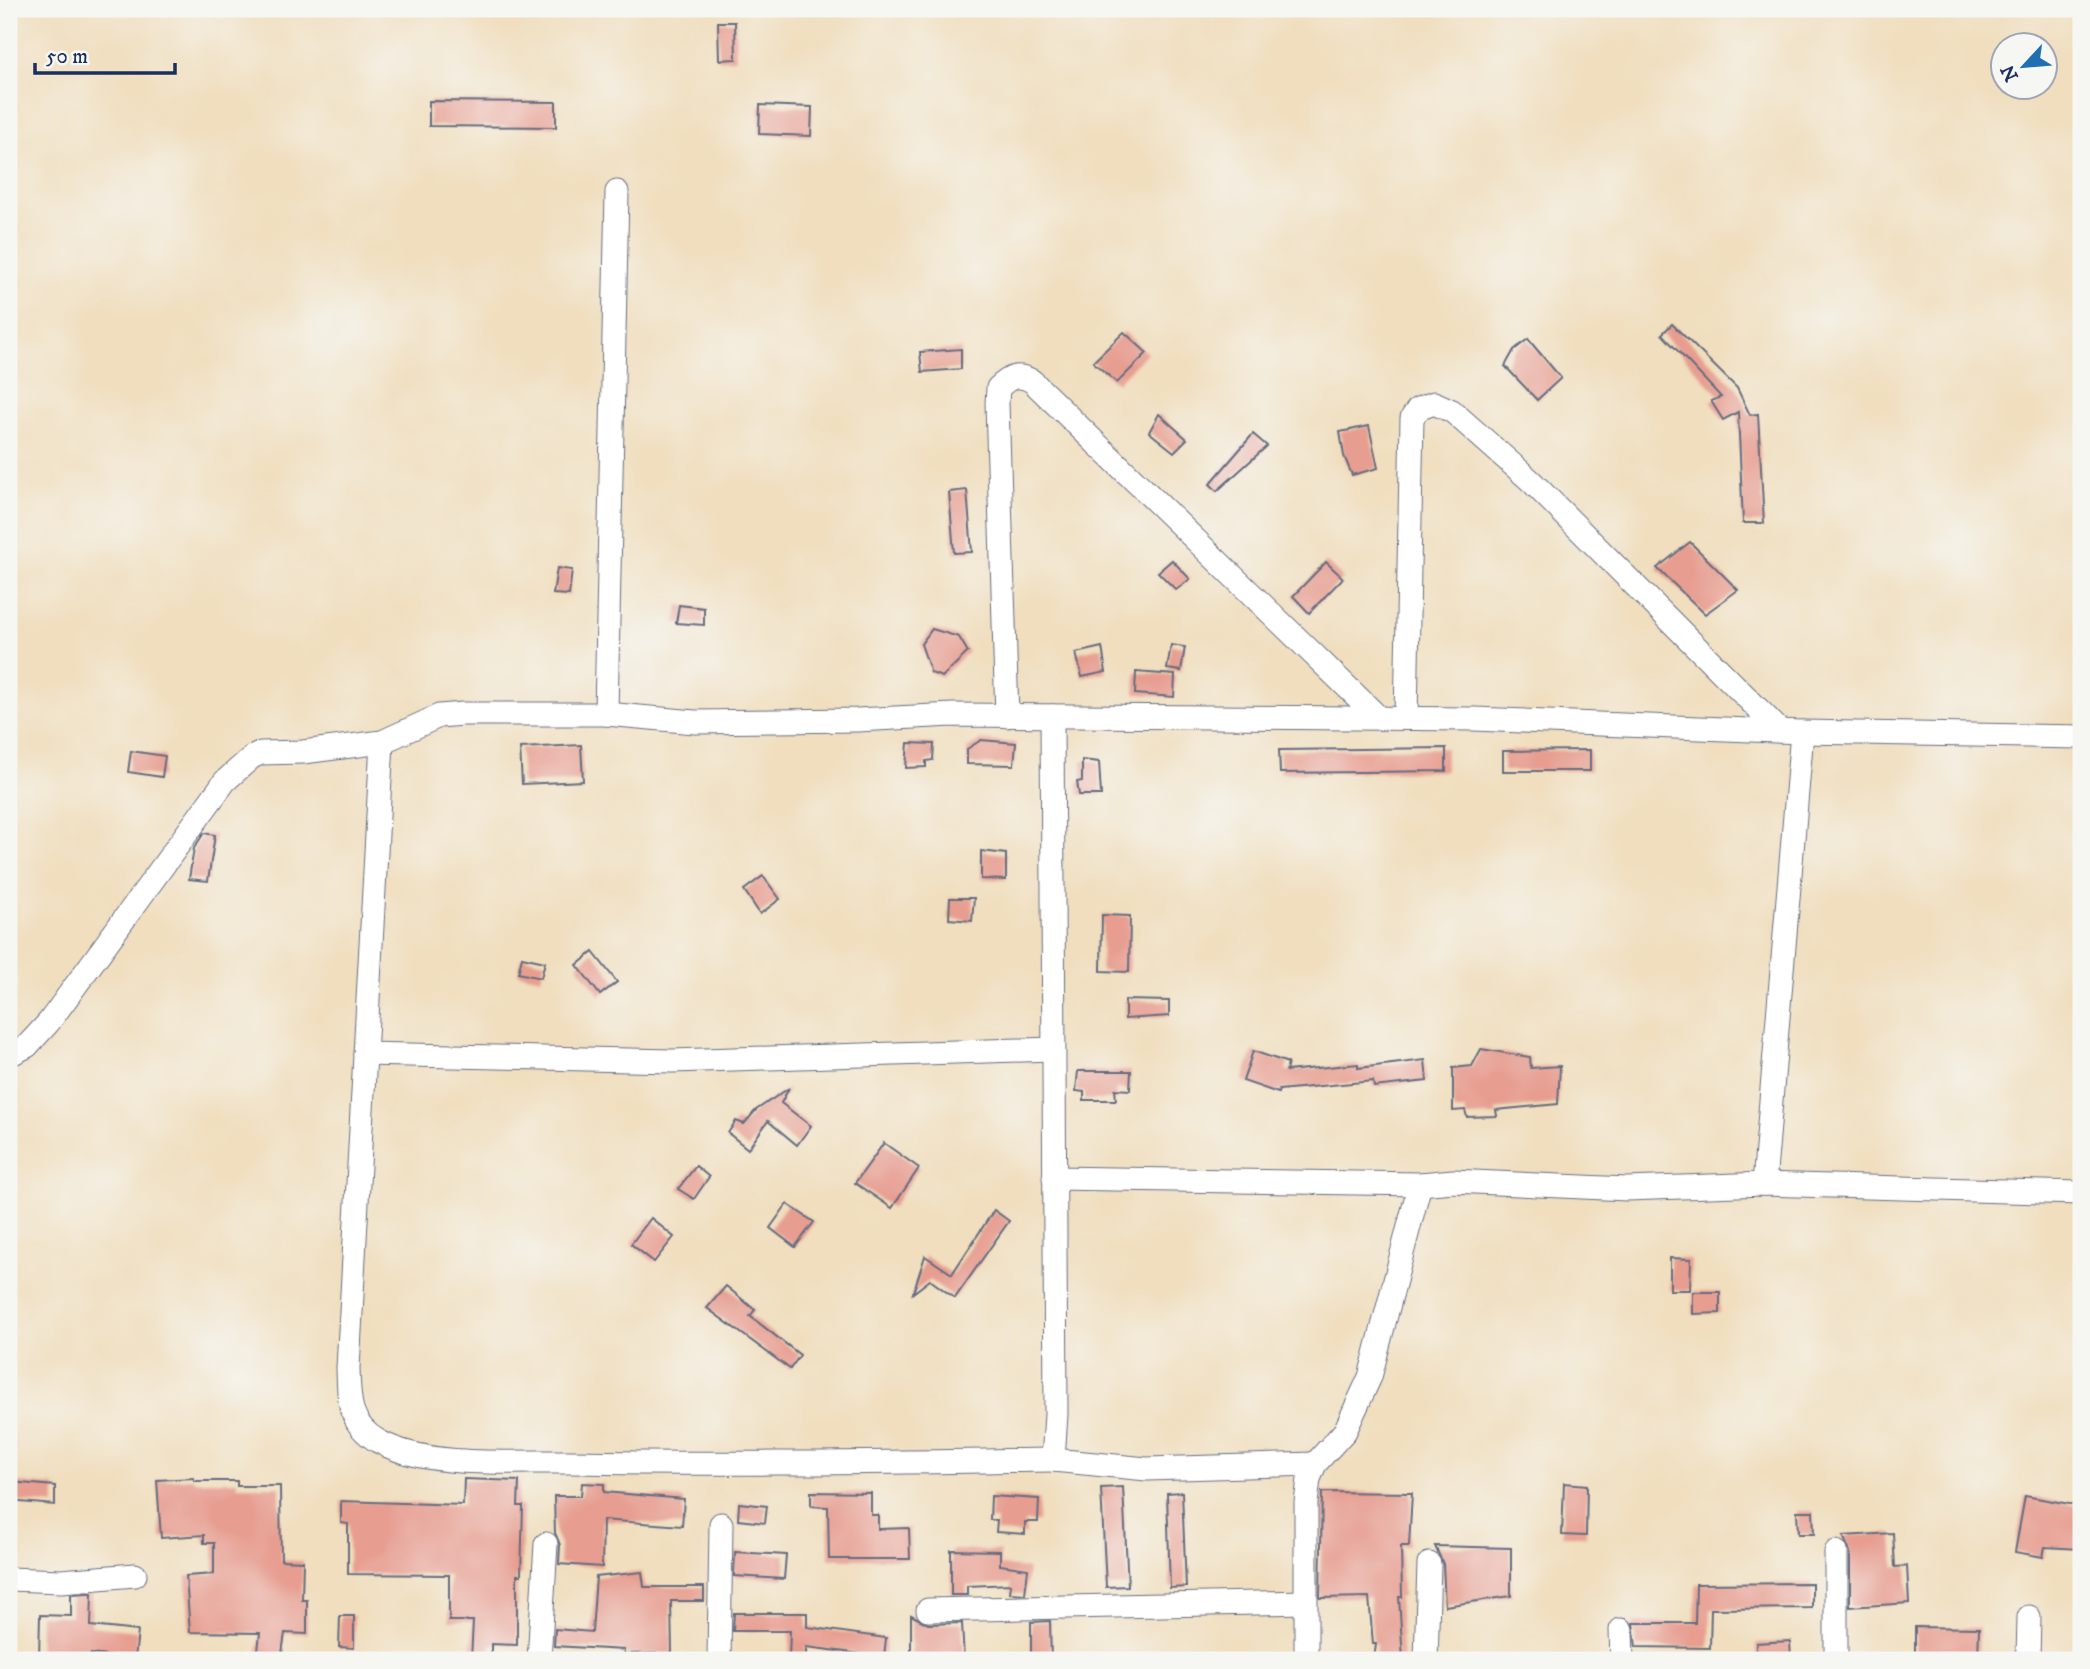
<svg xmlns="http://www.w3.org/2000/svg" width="2090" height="1669" font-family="'IM FELL DW Pica',serif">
<rect width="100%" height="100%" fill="#f6f6f2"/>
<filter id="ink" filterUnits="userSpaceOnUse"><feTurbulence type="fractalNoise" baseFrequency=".0143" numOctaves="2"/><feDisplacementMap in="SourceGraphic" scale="14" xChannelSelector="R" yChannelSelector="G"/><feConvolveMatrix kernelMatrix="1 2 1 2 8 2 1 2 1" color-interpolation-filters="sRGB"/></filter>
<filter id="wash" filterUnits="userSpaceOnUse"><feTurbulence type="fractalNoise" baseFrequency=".00686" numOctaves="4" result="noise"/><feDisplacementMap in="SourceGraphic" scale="28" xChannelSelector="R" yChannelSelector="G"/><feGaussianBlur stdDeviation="1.57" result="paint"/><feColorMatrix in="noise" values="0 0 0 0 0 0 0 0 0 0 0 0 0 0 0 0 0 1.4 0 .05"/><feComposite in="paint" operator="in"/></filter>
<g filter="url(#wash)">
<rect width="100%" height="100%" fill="#f0debe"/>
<g id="blocks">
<g fill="#e79e91">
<polygon points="718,22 735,22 736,59 719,60"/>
<polygon points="429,101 556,102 556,127 429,126"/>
<polygon points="760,105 812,107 811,136 759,134"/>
<polygon points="1672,324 1737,388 1750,415 1758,414 1764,523 1743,523 1738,412 1723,420 1711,401 1721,397 1662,334"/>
<polygon points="1124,332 1147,353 1117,383 1093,362"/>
<polygon points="1528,339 1561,378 1537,400 1505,366 1514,350"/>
<polygon points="961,349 961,369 922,372 920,352"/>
<polygon points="1159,414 1187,439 1174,452 1149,432"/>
<polygon points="1369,426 1378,468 1352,475 1344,456 1340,432"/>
<polygon points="1253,434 1267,446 1217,491 1210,484"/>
<polygon points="967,490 972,552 954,553 949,492"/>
<polygon points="1690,542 1738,590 1705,614 1657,568"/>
<polygon points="1172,560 1190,579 1176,590 1158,572"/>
<polygon points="1326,562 1343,578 1309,613 1293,596"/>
<polygon points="557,568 572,570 569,595 553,594"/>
<polygon points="679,605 704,608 704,625 676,623"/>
<polygon points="932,629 959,637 968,652 942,677 931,673 921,644"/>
<polygon points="1171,645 1185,647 1181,671 1167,669"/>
<polygon points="1102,647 1106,672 1082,677 1076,653"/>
<polygon points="1136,672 1175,675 1174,697 1135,694"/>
<polygon points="981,740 1016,743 1014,765 967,764 967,749"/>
<polygon points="908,743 934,744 933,760 926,761 926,767 906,768"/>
<polygon points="581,745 583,781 522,784 520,748"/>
<polygon points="1446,748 1446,771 1280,773 1279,750"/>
<polygon points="1590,750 1590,771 1503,771 1503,751"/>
<polygon points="131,751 165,756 162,777 128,772"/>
<polygon points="1082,760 1099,762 1101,795 1079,795 1077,782 1082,781"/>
<polygon points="204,833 215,835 208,881 189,879 194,848"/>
<polygon points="981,851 1006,854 1006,880 981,879"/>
<polygon points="763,876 780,899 760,914 744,890"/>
<polygon points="950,898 974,898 972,921 949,919"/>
<polygon points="1102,915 1130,916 1129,972 1101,971"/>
<polygon points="593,952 617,982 600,995 577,965"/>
<polygon points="522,957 545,962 541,978 518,973"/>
<polygon points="1125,1000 1169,1001 1169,1016 1125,1019"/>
<polygon points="1481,1049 1530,1057 1531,1068 1560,1066 1558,1104 1496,1110 1497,1116 1467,1117 1465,1110 1453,1111 1453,1068 1472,1066"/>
<polygon points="1253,1051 1288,1063 1286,1071 1358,1064 1358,1068 1425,1060 1427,1081 1374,1087 1373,1081 1279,1090 1278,1093 1243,1081"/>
<polygon points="1078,1071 1131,1071 1130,1090 1115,1089 1116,1100 1084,1100 1084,1092 1076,1091"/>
<polygon points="789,1088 781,1103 811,1126 797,1145 768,1121 748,1149 728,1133 736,1121 744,1124 756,1110"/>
<polygon points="884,1143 919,1168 892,1208 855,1183"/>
<polygon points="696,1166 709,1177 694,1199 678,1189"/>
<polygon points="787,1204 814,1222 795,1247 770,1228"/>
<polygon points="994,1210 1009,1221 955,1298 930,1280 913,1293 925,1256 952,1274"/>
<polygon points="651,1218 674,1237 654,1262 631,1244"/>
<polygon points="1670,1258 1691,1259 1690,1290 1670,1290"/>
<polygon points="726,1286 755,1310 750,1316 800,1355 790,1369 707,1308"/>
<polygon points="1693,1292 1720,1292 1720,1313 1693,1314"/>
<polygon points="194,1478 194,1481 237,1481 237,1486 280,1486 281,1560 303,1561 302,1600 307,1600 307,1634 285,1633 281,1660 257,1660 260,1633 190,1632 186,1576 214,1574 214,1543 204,1543 204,1535 161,1538 157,1480"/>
<polygon points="464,1479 519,1481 518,1506 523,1506 521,1575 517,1575 517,1645 491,1644 491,1660 471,1660 473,1621 449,1621 449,1575 348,1574 348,1524 341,1523 341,1501 463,1505"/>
<polygon points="9,1482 55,1486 55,1505 9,1501"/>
<polygon points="582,1483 604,1484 604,1492 684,1499 682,1526 603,1520 602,1567 559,1564 560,1545 555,1533 554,1496 581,1496"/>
<polygon points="1564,1483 1587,1485 1586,1536 1562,1535"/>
<polygon points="1123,1487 1128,1586 1106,1587 1101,1488"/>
<polygon points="811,1492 871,1493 871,1515 878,1515 878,1529 909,1528 910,1559 829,1559 828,1507 811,1506"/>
<polygon points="1182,1492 1186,1587 1170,1588 1167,1493"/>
<polygon points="1322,1492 1412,1493 1409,1546 1401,1546 1402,1597 1399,1597 1403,1660 1374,1660 1376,1644 1373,1644 1369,1597 1320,1598"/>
<polygon points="991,1496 1039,1499 1038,1522 1025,1522 1025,1534 996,1532 997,1520 990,1520"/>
<polygon points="2025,1496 2081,1506 2081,1549 2045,1547 2043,1557 2015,1552"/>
<polygon points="739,1503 767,1506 765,1523 738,1520"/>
<polygon points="1797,1511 1813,1511 1814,1534 1798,1534"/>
<polygon points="1893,1533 1895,1567 1907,1566 1909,1603 1850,1607 1850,1552 1843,1536"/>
<polygon points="1435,1546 1511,1548 1511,1596 1445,1606 1443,1564"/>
<polygon points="951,1550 1000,1551 1000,1565 1028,1569 1025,1594 1010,1593 1011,1584 967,1586 967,1595 951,1595"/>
<polygon points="735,1552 786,1555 784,1579 734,1576"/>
<polygon points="642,1572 644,1587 704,1587 704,1601 671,1601 672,1653 624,1654 624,1650 554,1646 555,1629 592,1632 596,1577"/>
<polygon points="1812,1583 1812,1608 1711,1609 1710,1648 1636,1647 1633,1623 1695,1623 1696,1584"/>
<polygon points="87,1593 92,1593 91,1626 138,1631 135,1659 91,1654 91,1660 39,1660 40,1615 71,1616 71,1594"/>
<polygon points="734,1613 807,1613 807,1627 886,1638 884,1657 806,1647 806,1660 789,1660 790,1631 733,1631"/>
<polygon points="911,1615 928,1624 962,1623 964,1660 911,1660"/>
<polygon points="340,1616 354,1616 354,1648 339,1647"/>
<polygon points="1050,1621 1051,1660 1031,1660 1031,1622"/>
<polygon points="1915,1627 1979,1628 1978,1660 1915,1660"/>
<polygon points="1790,1641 1791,1660 1756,1660 1756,1643"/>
</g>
</g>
</g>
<g filter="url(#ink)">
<use href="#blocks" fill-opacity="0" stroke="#666c80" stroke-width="2"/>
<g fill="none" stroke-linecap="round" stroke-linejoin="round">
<defs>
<g id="street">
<polyline points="606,714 617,192"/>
<path d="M 1007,716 L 997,403 L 998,388 C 1010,377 1016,373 1032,381 L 1379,718"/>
<polyline points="1052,716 1056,1414 1053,1460 1147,1469 1315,1464"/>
<polyline points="1406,718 1412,418 1418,409 1434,403 1452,411 1531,481 1780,731"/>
<path d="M 382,742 L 348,1368 C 349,1399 348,1424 378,1441 C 427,1469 516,1461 571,1462 C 732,1465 893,1462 1053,1460"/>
<polyline points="365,1054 672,1061 1053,1049"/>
<polyline points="9,1055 27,1046 49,1022 225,781 252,757 261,753 303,752 382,742 439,716 463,714 606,714 695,722 857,720 953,715 1474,719 1802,732 2081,737"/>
<polyline points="1054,1178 1420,1184 1453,1181 1627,1189 1764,1184 2081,1193"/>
<polyline points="1764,1184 1802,732"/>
<polyline points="1836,1552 1836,1660"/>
<polyline points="9,1579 61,1581 135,1575"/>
<polyline points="928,1610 1305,1602"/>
<polyline points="1621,1630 1622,1660"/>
<polyline points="539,1660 546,1544"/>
<polyline points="719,1660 721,1524"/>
<polyline points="1306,1660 1306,1503 1309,1479 1315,1464 1345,1431 1370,1377 1420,1184"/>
<polyline points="1426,1660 1429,1564"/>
<polyline points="2028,1660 2029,1617"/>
</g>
</defs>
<use href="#street" stroke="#666c80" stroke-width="25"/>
<use href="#street" stroke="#fff" stroke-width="23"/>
</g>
</g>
<rect width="2090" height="1669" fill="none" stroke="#f6f6f2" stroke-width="35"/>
<g transform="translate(2024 66) rotate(244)"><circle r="33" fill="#f6f6f2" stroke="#9ea6b7" stroke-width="2"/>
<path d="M0-5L12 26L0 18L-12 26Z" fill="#1f6fb2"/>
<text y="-10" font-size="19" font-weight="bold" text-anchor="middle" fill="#1b2f5e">N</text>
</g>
<path d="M35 63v10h140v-10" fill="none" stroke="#1b2f5e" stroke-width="3.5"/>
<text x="46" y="63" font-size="21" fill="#1b2f5e" stroke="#f6f6f2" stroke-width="5" paint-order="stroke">50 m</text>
</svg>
